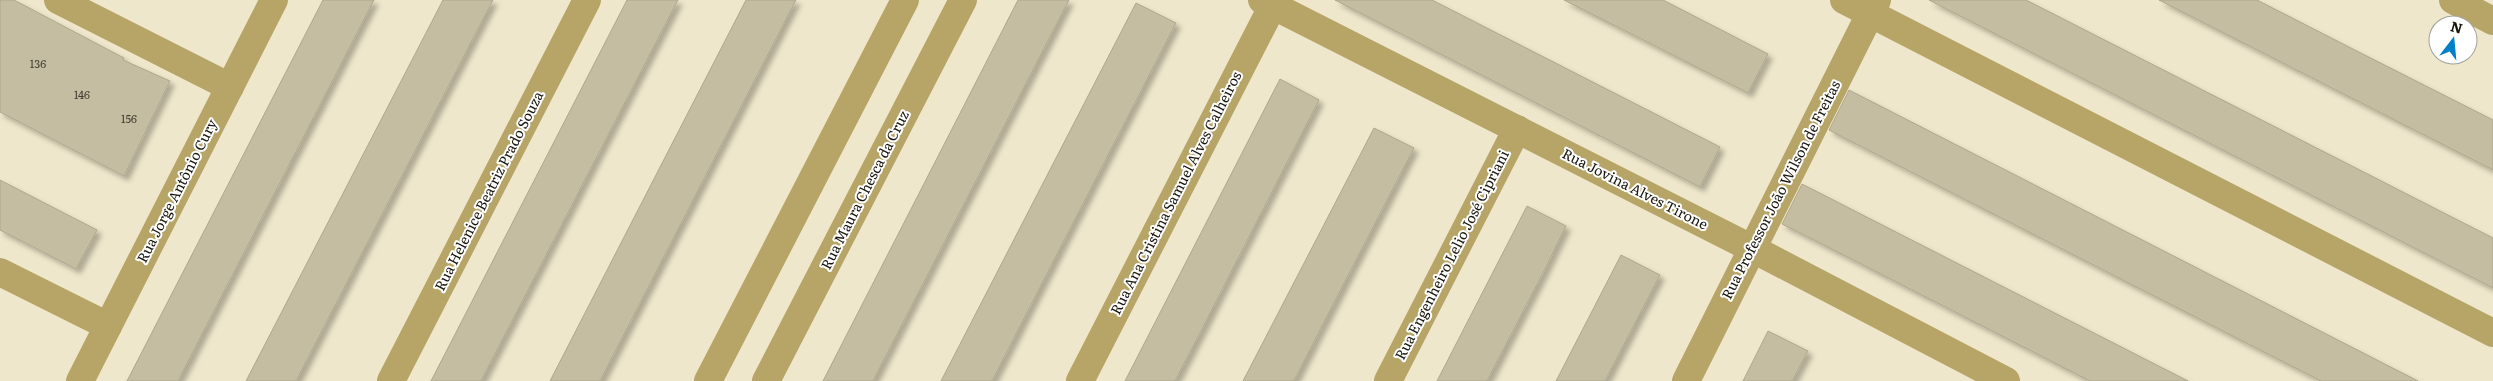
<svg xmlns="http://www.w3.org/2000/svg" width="2493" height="381" font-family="Literata,serif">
<defs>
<filter id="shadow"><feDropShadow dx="4.5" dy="4.5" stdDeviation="2.5" flood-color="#0004"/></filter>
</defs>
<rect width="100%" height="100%" fill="#efe7cb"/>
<g fill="#c5bda2" stroke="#aea78c" filter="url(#shadow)">
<polygon points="0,0 14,0 124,58 123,60 170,81 124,176 0,112"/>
<polygon points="323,0 374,0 178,381 127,381"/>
<polygon points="443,0 493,0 296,381 246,381"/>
<polygon points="627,0 678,0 481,381 431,381"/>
<polygon points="746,0 796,0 600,381 550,381"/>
<polygon points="1018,0 1069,0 873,381 823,381"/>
<polygon points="1335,0 1432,0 1720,147 1700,187"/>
<polygon points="1564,0 1663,0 1768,54 1748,93"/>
<polygon points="1929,0 2026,0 2346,163 2493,238 2493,288"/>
<polygon points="2159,0 2257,0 2347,46 2493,120 2493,170"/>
<polygon points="1136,3 1176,23 1033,301 992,381 941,381"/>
<polygon points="1280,79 1319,100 1201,331 1175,381 1125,381"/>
<polygon points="1849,90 1980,157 2418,381 2321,381 2109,273 1829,130"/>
<polygon points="1374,128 1414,148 1323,324 1294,381 1243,381"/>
<polygon points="0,180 97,230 76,269 0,230"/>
<polygon points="1802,184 1894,231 2188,381 2090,381 1818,242 1782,224"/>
<polygon points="1527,206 1566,226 1543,273 1487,381 1437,381"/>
<polygon points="1621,255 1660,275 1605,381 1556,381"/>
<polygon points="1768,331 1808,351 1792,381 1743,381"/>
</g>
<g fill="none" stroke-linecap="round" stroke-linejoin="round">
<g stroke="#b7a568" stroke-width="28">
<polyline points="58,0 230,87"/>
<polyline points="1262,0 1751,248 2006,381"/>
<polyline points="1844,0 2493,333"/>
<polyline points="2453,0 2493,21"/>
<polyline points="0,272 108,326"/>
<polyline points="80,381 274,0"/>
<polyline points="391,381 587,0"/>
<polyline points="1080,381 1273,5"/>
<polyline points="1388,381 1517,129"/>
<polyline points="1686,381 1877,0"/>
</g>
<g stroke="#b7a568" stroke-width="28">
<polyline points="708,381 905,0"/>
<polyline points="766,381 963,0"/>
</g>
</g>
<g text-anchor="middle" stroke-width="4" stroke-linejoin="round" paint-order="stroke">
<g font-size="11" fill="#433f31">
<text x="38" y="68">136</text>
<text x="82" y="99">146</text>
<text x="129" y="123">156</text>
</g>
<g font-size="14" fill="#18150b" stroke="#fff">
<text transform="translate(1635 189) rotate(27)" y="5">Rua Jovina Alves Tirone</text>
<text transform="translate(865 190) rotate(-63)" y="5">Rua Maura Chesca da Cruz</text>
<text transform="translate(1781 190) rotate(-63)" y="5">Rua Professor João Wilson de Freitas</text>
<text transform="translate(177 191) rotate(-63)" y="5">Rua Jorge Antônio Cury</text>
<text transform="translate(489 191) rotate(-63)" y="5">Rua Helenice Beatriz Prado Souza</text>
<text transform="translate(1176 193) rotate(-63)" y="5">Rua Ana Cristina Samuel Alves Calheiros</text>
<text transform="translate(1452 255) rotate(-63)" y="5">Rua Engenheiro Lelio José Cipriani</text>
</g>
</g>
<g transform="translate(2453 40) rotate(16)"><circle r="24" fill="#ffffff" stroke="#a3a19d"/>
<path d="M0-4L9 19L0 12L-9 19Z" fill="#0080c8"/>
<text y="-8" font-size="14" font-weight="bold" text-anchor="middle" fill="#18150b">N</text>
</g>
</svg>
